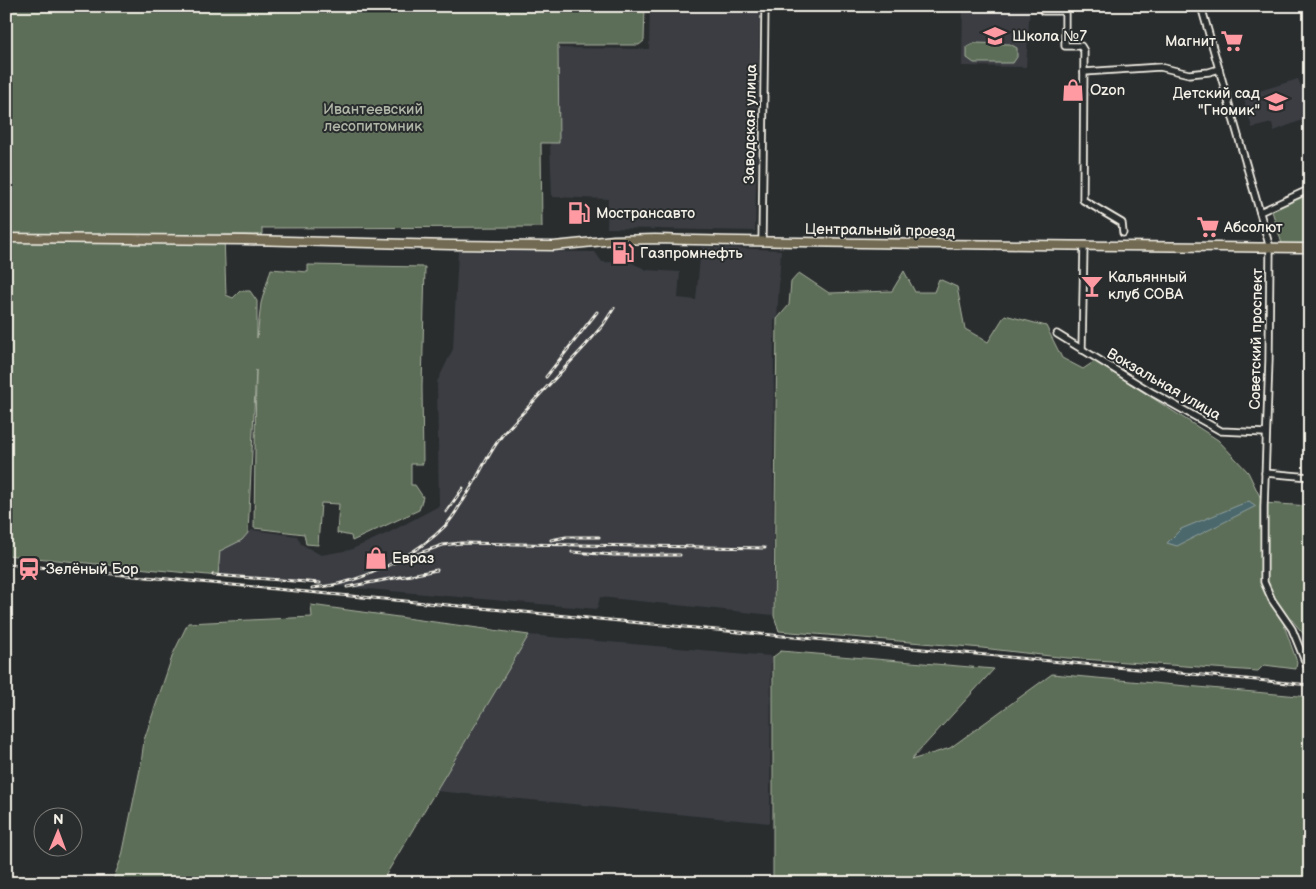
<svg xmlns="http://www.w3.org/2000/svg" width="1316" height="889" font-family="'Balsamiq Sans',sans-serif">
<rect width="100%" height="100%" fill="#2a2d2e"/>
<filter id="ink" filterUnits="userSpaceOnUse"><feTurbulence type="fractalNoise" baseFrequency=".02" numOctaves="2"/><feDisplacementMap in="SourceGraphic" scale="10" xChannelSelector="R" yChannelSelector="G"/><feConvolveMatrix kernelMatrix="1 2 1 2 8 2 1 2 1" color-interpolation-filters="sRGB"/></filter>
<g filter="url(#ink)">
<g fill="#3a3d43">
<polygon points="650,6 760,6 755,231 607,228 608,199 552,197 550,142 559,142 558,48 649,49"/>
<polygon points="963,6 1030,6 1026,67 962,66"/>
<polygon points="1298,79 1310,108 1310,117 1274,131 1272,123 1252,128 1243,96"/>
<polygon points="701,247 781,250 777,319 774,319 773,615 600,597 597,609 218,576 220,551 252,530 297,536 301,544 321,555 350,550 390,532 439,506 437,382 453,349 458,251 595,252 602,262 632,263 647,270 680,272 678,298 696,300"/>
<polygon points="1304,365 1310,365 1310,432 1302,431"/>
<polygon points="529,635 771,656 770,823 436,791"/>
</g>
<g fill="#5d6e58" stroke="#a8b0a0">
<polygon points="6,6 645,6 644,41 639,45 558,45 559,143 541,143 542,227 262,228 262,235 224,235 226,295 233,298 240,291 250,291 257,301 257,338 261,303 271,269 308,272 308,265 425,267 422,387 423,464 411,464 411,485 415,485 423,497 419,510 352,541 351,536 337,533 339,504 321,503 318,545 306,544 304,534 254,528 256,370 248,533 242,540 220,551 218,576 6,555"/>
<polygon points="975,43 1010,44 1017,48 1017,57 1013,63 974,63 967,58 967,47"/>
<polygon points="1310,194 1310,244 1282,244 1272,211"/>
<polygon points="904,271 915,292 934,292 939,279 957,287 965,329 988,342 1005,315 1046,326 1062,358 1083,369 1095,361 1218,440 1248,472 1263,503 1310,506 1310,642 1292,620 1286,618 1283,622 1297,662 1296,669 1264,665 1258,671 1067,658 982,648 779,631 774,616 777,319 789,305 791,282 799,273 829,293 892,291"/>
<polygon points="311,605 529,635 381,883 112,883 122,856 141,764 144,740 173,654 188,623 312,617"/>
<polygon points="781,651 994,669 911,760 950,748 1052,674 1310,697 1310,883 773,883 773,657"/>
</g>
<polygon fill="#4b686c" stroke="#8f9f9e" points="1249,501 1256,506 1177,546 1167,543 1181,529"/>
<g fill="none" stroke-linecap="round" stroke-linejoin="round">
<defs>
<g id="minor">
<polyline points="1201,6 1270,248 1269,360 1264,507 1264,582 1272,600 1292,629 1309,671"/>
<polyline points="1043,11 1065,11 1065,46 1081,46 1084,51 1083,200 1122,223 1123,233"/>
<polyline points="1084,72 1160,67 1189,74 1209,72 1219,69"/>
<polyline points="1260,212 1310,189"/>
<polyline points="762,242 765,6"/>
<polyline points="1309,333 1310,333"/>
<polyline points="1057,334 1153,393 1221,431 1266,433"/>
<polyline points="1082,350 1084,245"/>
<polyline points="1265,473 1310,477"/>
</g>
<path id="major" d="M 6,238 L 244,240 L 451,245 L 554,246 L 614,240 L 655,239 C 873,245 1091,245 1310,248"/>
</defs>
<use href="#minor" stroke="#f4f1e8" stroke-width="9"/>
<use href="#major" stroke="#f4f1e8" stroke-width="11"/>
<use href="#minor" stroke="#2a2d2e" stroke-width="5.5"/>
<use href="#major" stroke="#726b52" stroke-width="8"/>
<defs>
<g id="rail">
<polyline points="546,377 597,312"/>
<polyline points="446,512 463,488"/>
<polyline points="551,540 566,537 599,537"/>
<polyline points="572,552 614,555 680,555"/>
<polyline points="417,554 443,545 461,543 765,548"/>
<polyline points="6,564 1310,685"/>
<polyline points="213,575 320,583"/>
<polyline points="347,587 437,570"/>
<path d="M 312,588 C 321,587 330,586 338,584 C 373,576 420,552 445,526 C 451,520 456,512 460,505 C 477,482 486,455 504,433 L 586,345 L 603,325 L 614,308"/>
</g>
</defs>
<use href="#rail" stroke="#f4f1e8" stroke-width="3"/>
<use href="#rail" stroke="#2a2d2e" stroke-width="1" stroke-dasharray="4" stroke-linecap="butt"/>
</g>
</g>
<defs>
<symbol id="school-bare" viewBox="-9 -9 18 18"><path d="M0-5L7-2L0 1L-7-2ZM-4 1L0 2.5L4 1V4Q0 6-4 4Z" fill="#ff9aa2" stroke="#2a2d2e" stroke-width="2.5" paint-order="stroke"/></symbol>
<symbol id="supermarket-bare" viewBox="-9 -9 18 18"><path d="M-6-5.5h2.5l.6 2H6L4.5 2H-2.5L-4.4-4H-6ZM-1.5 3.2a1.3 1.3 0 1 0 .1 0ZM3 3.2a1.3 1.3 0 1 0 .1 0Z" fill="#ff9aa2" stroke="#2a2d2e" stroke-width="2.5" paint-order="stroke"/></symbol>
<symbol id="shop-bare" viewBox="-9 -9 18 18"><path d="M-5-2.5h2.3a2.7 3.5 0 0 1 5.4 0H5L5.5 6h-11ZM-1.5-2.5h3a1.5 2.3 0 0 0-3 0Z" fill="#ff9aa2" stroke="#2a2d2e" stroke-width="2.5" paint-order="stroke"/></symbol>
<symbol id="fuel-bare" viewBox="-9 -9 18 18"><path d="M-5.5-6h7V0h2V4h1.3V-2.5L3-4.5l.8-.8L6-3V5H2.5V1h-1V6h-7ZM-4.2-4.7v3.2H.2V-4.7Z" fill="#ff9aa2" stroke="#2a2d2e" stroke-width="2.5" paint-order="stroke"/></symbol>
<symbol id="bar-bare" viewBox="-9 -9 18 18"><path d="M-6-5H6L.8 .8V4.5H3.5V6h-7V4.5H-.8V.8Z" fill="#ff9aa2" stroke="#2a2d2e" stroke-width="2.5" paint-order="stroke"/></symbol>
<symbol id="station-bare" viewBox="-9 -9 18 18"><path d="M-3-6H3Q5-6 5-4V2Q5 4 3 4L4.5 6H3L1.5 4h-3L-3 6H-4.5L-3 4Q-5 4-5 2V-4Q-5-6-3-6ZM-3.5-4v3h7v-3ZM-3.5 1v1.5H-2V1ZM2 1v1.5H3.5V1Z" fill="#ff9aa2" stroke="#2a2d2e" stroke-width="2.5" paint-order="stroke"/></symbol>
</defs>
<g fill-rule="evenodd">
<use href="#school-bare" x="979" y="20" width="32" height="32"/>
<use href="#supermarket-bare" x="1216" y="25" width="32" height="32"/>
<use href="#shop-bare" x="1057" y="74" width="32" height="32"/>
<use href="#school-bare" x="1260" y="86" width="32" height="32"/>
<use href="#fuel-bare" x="563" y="197" width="32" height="32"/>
<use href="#supermarket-bare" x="1192" y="211" width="32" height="32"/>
<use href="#fuel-bare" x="607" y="237" width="32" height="32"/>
<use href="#bar-bare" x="1076" y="270" width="32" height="32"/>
<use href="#shop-bare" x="360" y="542" width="32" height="32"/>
<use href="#station-bare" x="13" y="553" width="32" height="32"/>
</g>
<g text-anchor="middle" stroke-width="4" stroke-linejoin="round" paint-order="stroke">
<g font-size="15" fill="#f4f1e8" stroke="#2a2d2e" text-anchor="start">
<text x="1012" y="41">Школа №7</text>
<text x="1216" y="46" text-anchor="end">Магнит</text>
<text x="1090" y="95">Ozon</text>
<text x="1260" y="98" text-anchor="end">Детский сад<tspan x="1260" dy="17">"Гномик"</tspan></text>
<text x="596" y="218">Мострансавто</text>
<text x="1224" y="232">Абсолют</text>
<text x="640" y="258">Газпромнефть</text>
<text x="1108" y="282">Кальянный<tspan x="1108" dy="17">клуб СОВА</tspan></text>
<text x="392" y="563">Евраз</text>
<text x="46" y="574">Зелёный Бор</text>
</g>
<g font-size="15" fill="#b0b6a7" stroke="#2a2d2e">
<text x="373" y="114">Ивантеевский<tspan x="373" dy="17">лесопитомник</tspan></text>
</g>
<g font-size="15" fill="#f4f1e8" stroke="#2a2d2e">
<text transform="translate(750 124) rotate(-89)" y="5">Заводская улица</text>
<text transform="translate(880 230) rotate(1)" y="5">Центральный проезд</text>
<text transform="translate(1256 339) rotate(-89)" y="5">Советский проспект</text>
<text transform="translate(1164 384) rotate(30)" y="5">Вокзальная улица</text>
</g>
</g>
<rect width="1316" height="889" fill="none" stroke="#2a2d2e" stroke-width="25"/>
<rect x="12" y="12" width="1291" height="864" fill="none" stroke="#f4f1e8" stroke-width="2" filter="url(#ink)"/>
<g transform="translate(58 832) rotate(1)"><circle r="24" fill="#2a2d2e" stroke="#7b7b78"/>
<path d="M0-4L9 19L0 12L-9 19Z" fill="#ff9aa2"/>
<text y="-8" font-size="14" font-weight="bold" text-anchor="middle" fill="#f4f1e8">N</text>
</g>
</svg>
